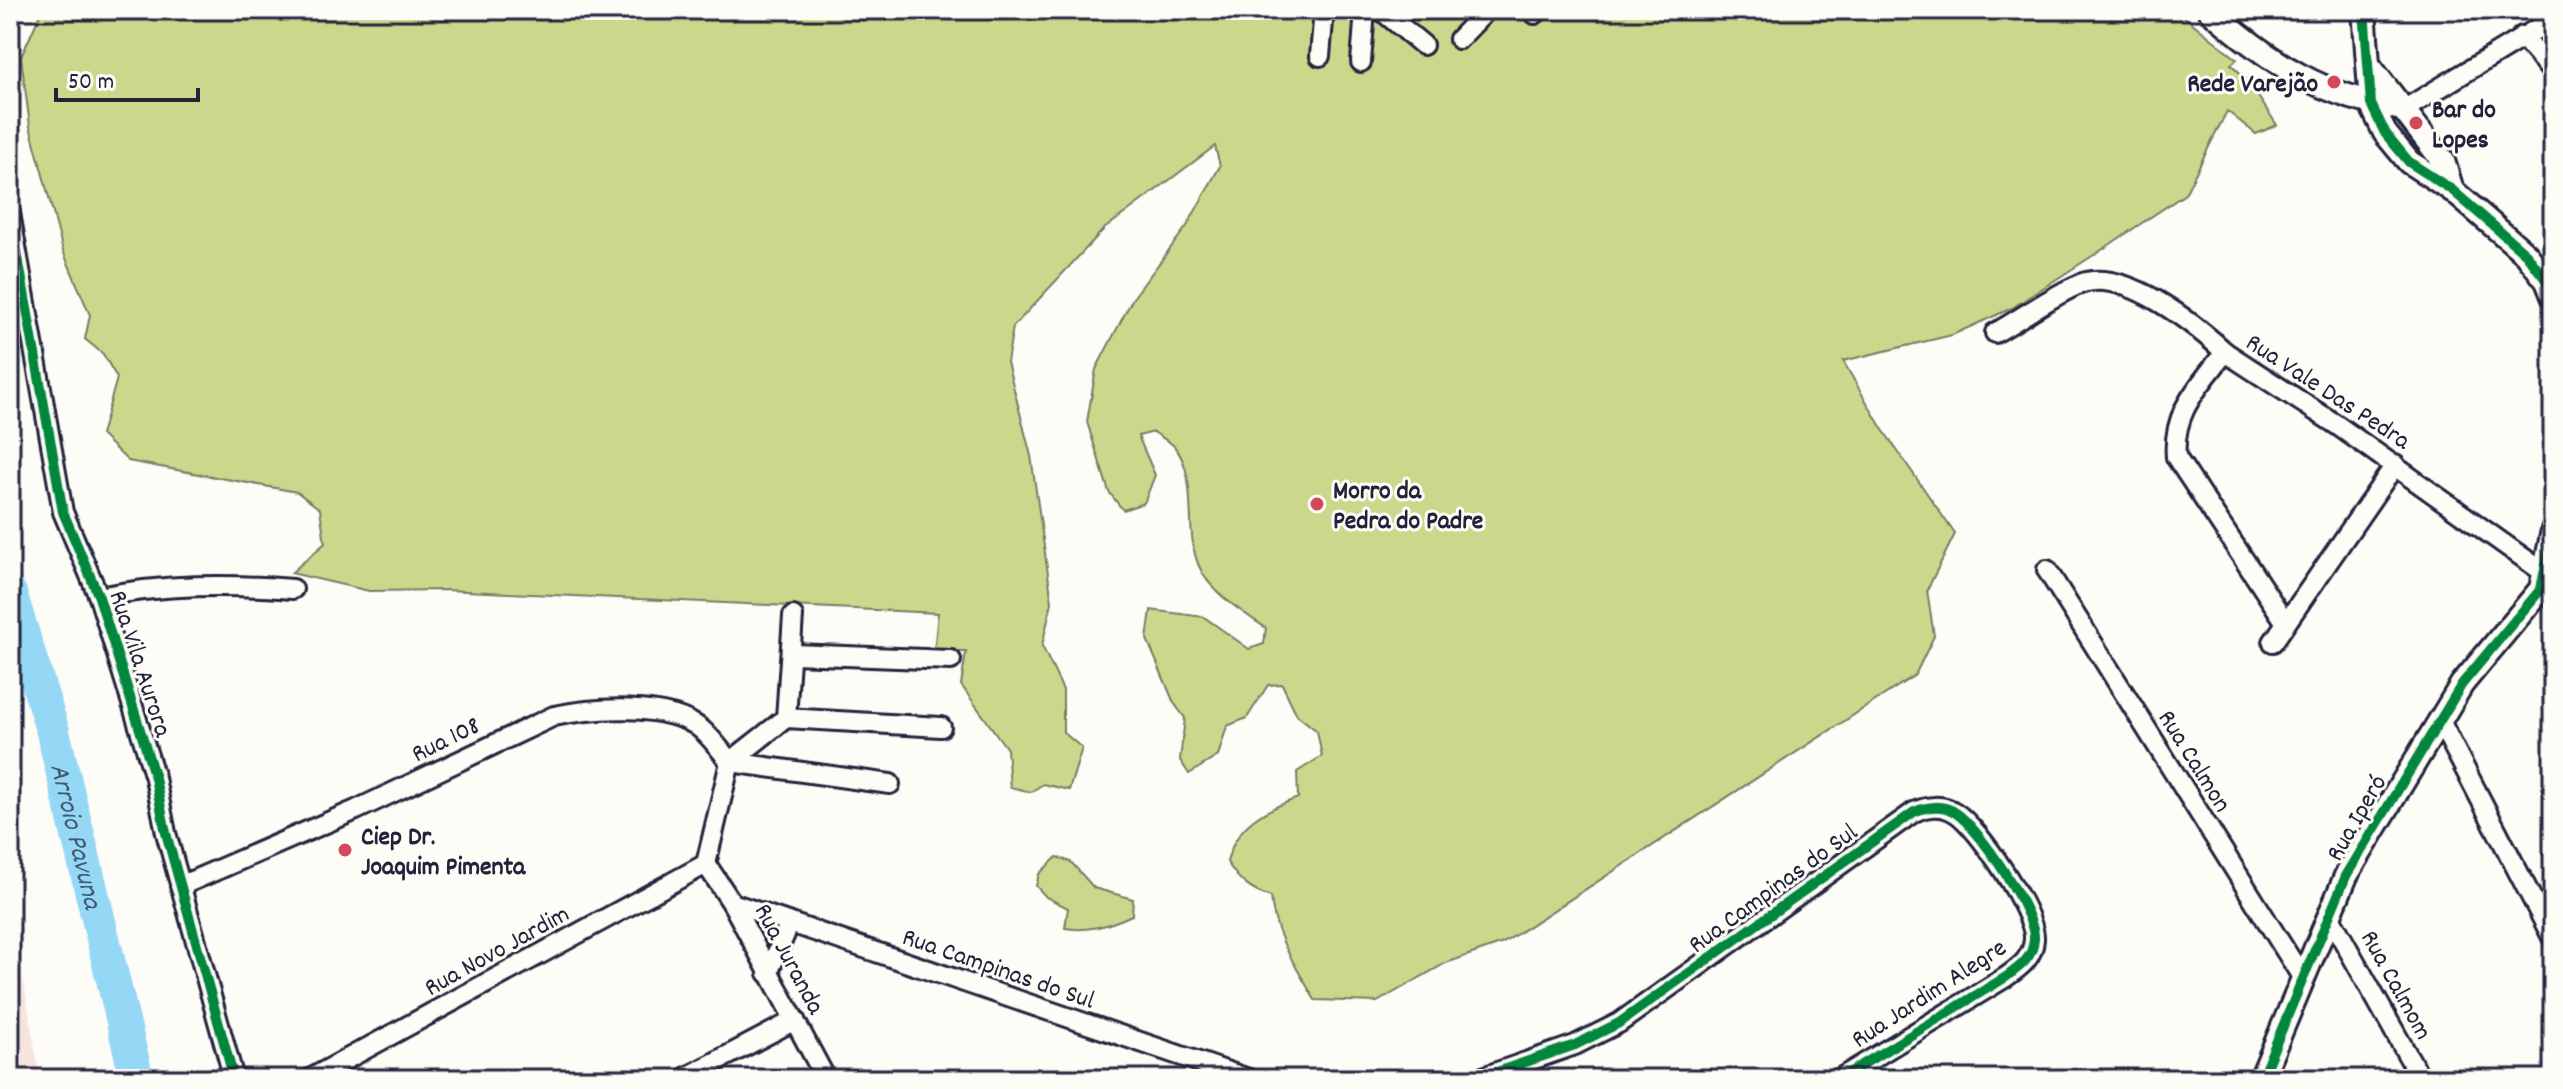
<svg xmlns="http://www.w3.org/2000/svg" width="2563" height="1089" font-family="Dekko,sans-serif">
<rect width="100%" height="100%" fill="#fdfcf7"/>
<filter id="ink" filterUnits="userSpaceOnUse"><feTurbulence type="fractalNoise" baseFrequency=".0125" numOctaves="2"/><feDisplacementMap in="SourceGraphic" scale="16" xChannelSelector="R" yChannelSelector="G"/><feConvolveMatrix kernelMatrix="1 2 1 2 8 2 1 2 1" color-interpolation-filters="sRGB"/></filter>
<g filter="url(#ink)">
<polygon fill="#f6e4df" points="10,901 40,1079 10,1079"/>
<g fill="#cbd88c" stroke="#767d64" stroke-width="2">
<path d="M 42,10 L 2176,10 L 2237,59 L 2231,64 L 2247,80 L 2277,125 L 2256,134 L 2227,111 L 2185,194 L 2100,251 L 2012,308 L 1952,335 L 1843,361 L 1881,427 L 1955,534 L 1927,590 L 1934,636 L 1915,675 L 1503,943 L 1446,963 L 1377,1002 L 1315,1000 C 1296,966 1274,936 1271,897 C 1250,891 1239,881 1227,862 C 1236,824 1264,810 1298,798 L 1297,772 L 1322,756 L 1317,731 L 1297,715 L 1282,684 L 1268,685 L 1247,718 L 1227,726 L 1218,756 L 1189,774 L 1180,760 L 1185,718 L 1174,703 L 1147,639 L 1151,610 L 1204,617 L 1249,649 L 1264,644 L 1266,628 C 1243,612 1210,593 1199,566 C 1183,530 1200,477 1174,446 C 1169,441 1160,437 1154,432 L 1138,436 L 1155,475 L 1144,503 L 1123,510 L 1109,492 L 1087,422 L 1096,369 L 1133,298 L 1187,226 L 1220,166 L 1215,146 L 1104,229 L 1013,327 L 1007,362 L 1031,456 L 1052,602 L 1042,646 L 1063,690 L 1063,732 L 1082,748 L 1069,790 L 1043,784 L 1031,792 L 1010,787 L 1007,749 L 961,685 L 966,652 L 934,651 L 938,613 L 445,590 L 369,591 L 291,573 L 325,543 L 320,509 L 297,492 L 128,461 L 101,435 L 117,378 L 103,354 L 85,339 L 90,315 L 63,251 L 30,126 L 21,57 Z"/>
<path d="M 1057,857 L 1071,862 L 1094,888 L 1133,899 L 1132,915 C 1110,925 1089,932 1065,928 L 1068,908 L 1046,897 L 1036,886 L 1039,874 Z"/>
</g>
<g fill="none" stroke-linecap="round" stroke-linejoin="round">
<path stroke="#94d8f6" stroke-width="34" id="s1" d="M 10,593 L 53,732 L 137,1079"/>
<defs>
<g id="minor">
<polyline points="1381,10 1423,45"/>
<polyline points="1531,10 1535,14"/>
<polyline points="2522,36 2553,73"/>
<polyline points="1459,39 1487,10"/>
<polyline points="1320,56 1324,10"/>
<polyline points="1361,62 1365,10"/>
<polyline points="2405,109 2553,19"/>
<polyline points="10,213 63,512 99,597 155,778 166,833 234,1079"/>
<path d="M 1995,333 C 2022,318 2051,296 2080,284 C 2124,267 2193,323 2225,352"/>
<polyline points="2047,570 2302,977"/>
<path d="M 99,597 C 165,584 227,584 293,589"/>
<path d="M 2286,623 L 2176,457 C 2172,411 2199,387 2225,352 L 2337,425 L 2546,574"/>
<polyline points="2273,642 2395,465"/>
<polyline points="793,654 951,660"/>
<polyline points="786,718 793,616"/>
<polyline points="2439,719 2553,939"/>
<polyline points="706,864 730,762 786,718 941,727"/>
<polyline points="706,864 732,903 826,1079"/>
<path d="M 180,886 L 356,810 L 554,716 C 592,708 668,702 701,729 C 712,738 721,751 730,762 L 890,784"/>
<polyline points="732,903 1249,1079"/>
<polyline points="2329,915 2421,1079"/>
<polyline points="768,973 790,923"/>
<polyline points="310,1079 706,864"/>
<polyline points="683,1079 795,1020"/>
<path d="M 1477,1079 L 1575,1045 L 1619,1023 L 1914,812 C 1927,806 1943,804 1956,813 C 1978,827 2036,913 2034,939 C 2033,958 2020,967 2006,977 L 1839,1079"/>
</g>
<g id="tertiary">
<path d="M 2210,10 C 2270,63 2324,98 2405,109"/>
<polyline points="2364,10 2371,104 2385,133 2409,162 2452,190 2526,254 2547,281 2553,296"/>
<polyline points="2371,68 2443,161 2452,190"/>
<polyline points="2261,1079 2346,876 2462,684 2541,589 2553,530"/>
</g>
</defs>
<use href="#minor" stroke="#22223b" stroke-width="24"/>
<use href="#tertiary" stroke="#22223b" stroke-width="28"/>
<use href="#minor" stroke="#fdfcf7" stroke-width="18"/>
<use href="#tertiary" stroke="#fdfcf7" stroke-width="22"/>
<defs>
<g id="cycleway">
<polyline points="2364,10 2371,104 2385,133 2409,162 2452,190 2526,254 2547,281 2553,296"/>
<polyline points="10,213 63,512 99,597 155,778 166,833 234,1079"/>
<path d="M 1477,1079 L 1575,1045 L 1619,1023 L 1914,812 C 1927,806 1943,804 1956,813 C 1978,827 2036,913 2034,939 C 2033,958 2020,967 2006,977 L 1839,1079"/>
<polyline points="2261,1079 2346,876 2462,684 2541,589 2553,530"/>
</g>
</defs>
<use href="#cycleway" stroke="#fdfcf7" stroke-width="15"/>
<use href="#cycleway" stroke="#00873e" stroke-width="10"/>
</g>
</g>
<g fill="#d1495b" stroke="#fdfcf7" stroke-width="3">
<circle cx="2334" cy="82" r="8"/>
<circle cx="2416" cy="123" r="8"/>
<circle cx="1317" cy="504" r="8"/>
<circle cx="345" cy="850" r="8"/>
</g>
<g text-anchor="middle" stroke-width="6" stroke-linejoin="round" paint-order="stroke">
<g font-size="26" font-weight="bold" fill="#22223b" stroke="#fdfcf7" text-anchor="start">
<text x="2318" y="91" text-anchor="end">Rede Varejão</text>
<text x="2432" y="117">Bar do<tspan x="2432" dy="30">Lopes</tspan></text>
<text x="1333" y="498">Morro da<tspan x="1333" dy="30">Pedra do Padre</tspan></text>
<text x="361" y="844">Ciep Dr.<tspan x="361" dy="30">Joaquim Pimenta</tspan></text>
</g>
<g font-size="26" fill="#22223b" stroke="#fdfcf7">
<text transform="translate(2329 390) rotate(33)" y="9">Rua Vale Das Pedra</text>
<text transform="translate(142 663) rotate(72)" y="9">Rua Vila Aurora</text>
<text transform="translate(445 738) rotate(-26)" y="9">Rua 108</text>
<text transform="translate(2196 760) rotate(58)" y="9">Rua Calmon</text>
<text transform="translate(2355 817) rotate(-60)" y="9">Rua Iperó</text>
<text transform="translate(1772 887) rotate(-36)" y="9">Rua Campinas do Sul</text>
<text transform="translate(496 949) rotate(-29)" y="9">Rua Novo Jardim</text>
<text transform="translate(791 958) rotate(62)" y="9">Rua Juranda</text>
<text transform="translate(999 967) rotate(19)" y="9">Rua Campinas do Sul</text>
<text transform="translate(2398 984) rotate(61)" y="9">Rua Calmom</text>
<text transform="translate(1928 992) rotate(-33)" y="9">Rua Jardim Alegre</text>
</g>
<g font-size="28" font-style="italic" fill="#445973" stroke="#fdfcf7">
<text dy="10" stroke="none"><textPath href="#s1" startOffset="252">Arroio Pavuna</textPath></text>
</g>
</g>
<rect width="2563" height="1089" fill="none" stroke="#fdfcf7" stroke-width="40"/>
<rect x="20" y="20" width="2523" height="1049" fill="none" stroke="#22223b" stroke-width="3" filter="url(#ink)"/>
<path d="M56 88v12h142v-12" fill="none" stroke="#22223b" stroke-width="4"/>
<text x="68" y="88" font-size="24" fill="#22223b" stroke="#fdfcf7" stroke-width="6" paint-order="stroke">50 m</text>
</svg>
